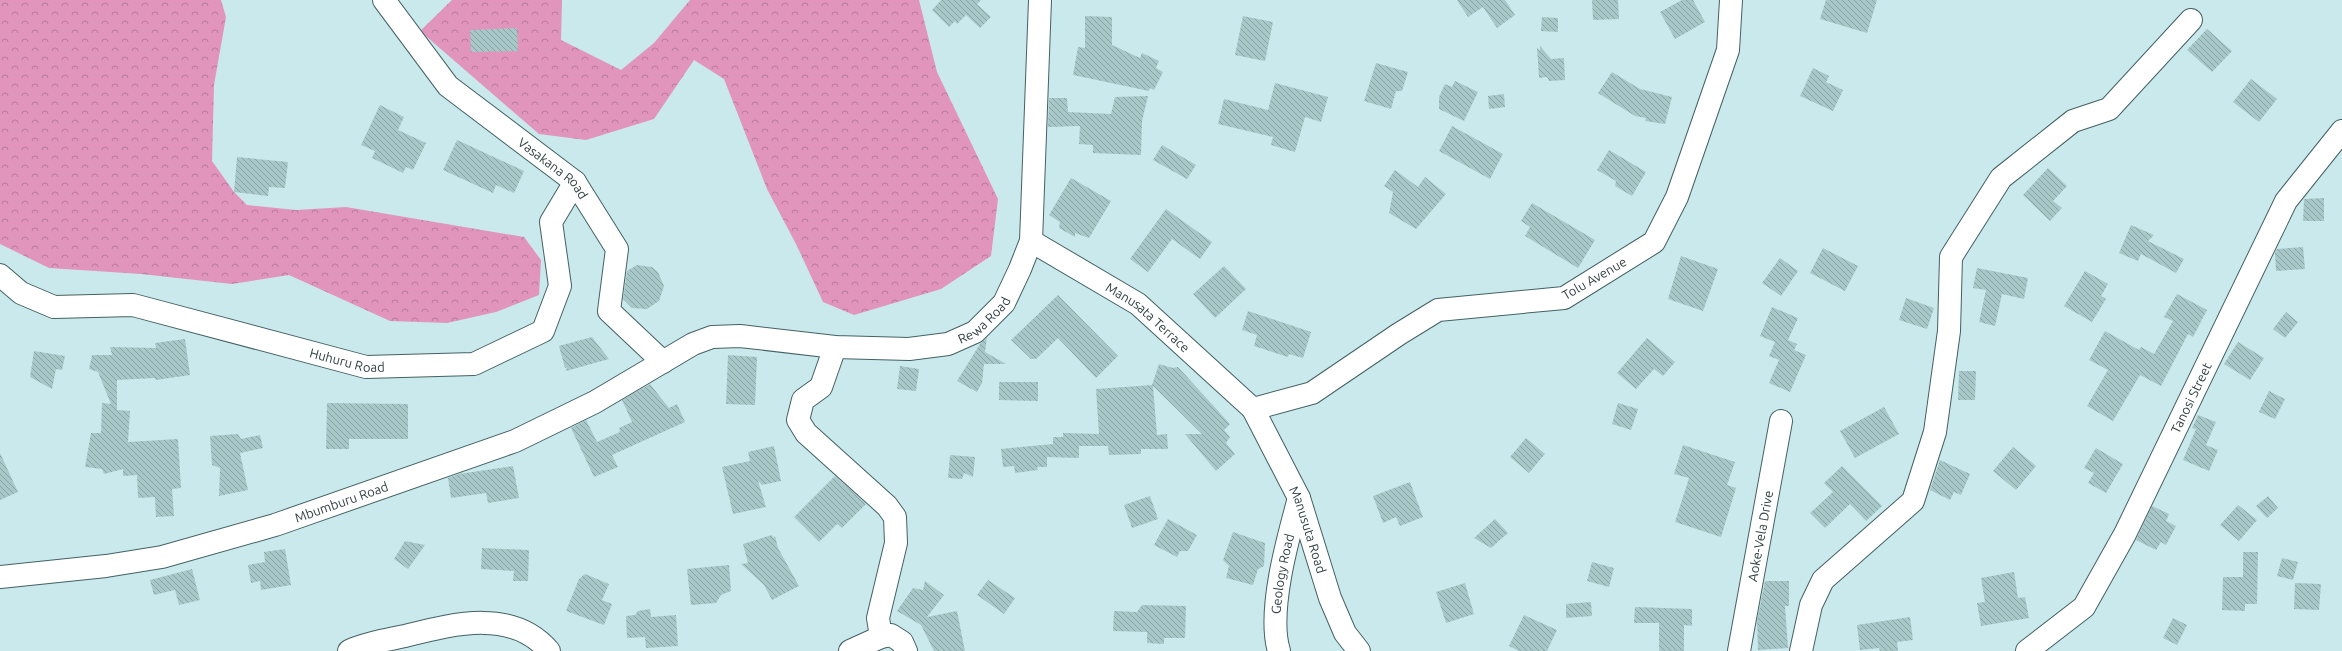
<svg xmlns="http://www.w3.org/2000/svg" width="2342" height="651" font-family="Ubuntu,sans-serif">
<defs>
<pattern id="forest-crowns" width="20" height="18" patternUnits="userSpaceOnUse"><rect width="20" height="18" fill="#e195bc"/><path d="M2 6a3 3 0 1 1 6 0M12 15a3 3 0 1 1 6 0" fill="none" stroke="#b77b9a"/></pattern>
<pattern id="building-back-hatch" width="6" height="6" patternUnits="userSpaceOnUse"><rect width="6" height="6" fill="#a7c7c9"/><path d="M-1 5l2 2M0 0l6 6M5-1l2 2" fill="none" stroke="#89a3a5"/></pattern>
</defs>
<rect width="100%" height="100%" fill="#c9e9ec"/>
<g fill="url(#forest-crowns)">
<polygon points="0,0 221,0 226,17 214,85 212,161 234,192 247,205 296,210 346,207 524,237 541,260 539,295 496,312 447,323 390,321 289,275 232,284 141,274 49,268 0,244"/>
<polygon points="452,0 562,0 561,40 621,70 654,43 690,0 919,0 937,72 998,199 991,256 941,289 854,315 823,302 797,246 767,189 724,79 694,60 654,119 586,140 539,134 420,31"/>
</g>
<g fill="url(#building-back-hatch)">
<polygon points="941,0 981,0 977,4 991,17 980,28 966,15 957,24 955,21 949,27 932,10"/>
<polygon points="1457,0 1505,0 1515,15 1497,28 1483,7 1468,17"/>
<polygon points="1592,0 1618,0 1619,19 1593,20"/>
<polygon points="1682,0 1693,0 1705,22 1675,39 1660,12"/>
<polygon points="1826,0 1877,0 1867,33 1820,19"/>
<polygon points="1085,16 1112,17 1112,45 1140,58 1142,53 1159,61 1156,68 1163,72 1154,90 1150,88 1149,91 1073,75 1078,47 1085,48"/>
<polygon points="1243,16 1273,22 1265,61 1235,55"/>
<polygon points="1542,17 1558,18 1558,32 1541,31"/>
<polygon points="517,28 518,51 471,52 470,30"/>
<polygon points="2207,29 2232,51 2212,72 2187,50"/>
<polygon points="1540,46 1551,59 1564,58 1565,80 1549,81 1547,77 1539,78 1537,47 1540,51"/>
<polygon points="1376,63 1408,72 1402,91 1396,91 1391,109 1364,101"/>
<polygon points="1813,68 1829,76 1826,82 1843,90 1833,111 1800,96"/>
<polygon points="1612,72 1640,89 1672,97 1665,124 1645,121 1646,118 1635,116 1598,93"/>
<polygon points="2251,79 2277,99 2259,122 2233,102"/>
<polygon points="1455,81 1478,92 1464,121 1439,109 1439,97 1445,84 1452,87"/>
<polygon points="1275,83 1328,97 1321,122 1305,117 1295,152 1271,145 1273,137 1218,124 1224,99 1268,110"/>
<polygon points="1504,94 1505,107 1489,109 1488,96"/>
<polygon points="1148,96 1142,121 1141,155 1093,153 1093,145 1079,144 1080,126 1048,127 1049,98 1067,98 1068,112 1111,114 1115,97"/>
<polygon points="380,105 404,117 398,130 426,143 413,170 406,167 403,173 372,158 375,151 361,145"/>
<polygon points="1452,126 1503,154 1490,179 1439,151"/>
<polygon points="457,140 524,171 514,193 496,185 493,193 443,170"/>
<polygon points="1162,145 1196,165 1187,179 1153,160"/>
<polygon points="1609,150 1646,172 1632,196 1615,186 1616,181 1597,170"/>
<polygon points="237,157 288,162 285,188 269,187 268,196 234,192"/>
<polygon points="2048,168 2067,186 2053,201 2062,208 2050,221 2023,195"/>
<polygon points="1395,170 1418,187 1425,177 1446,194 1416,229 1389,213 1393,192 1384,186"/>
<polygon points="1071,178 1111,201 1089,238 1075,233 1075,237 1059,228 1060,222 1049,215"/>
<polygon points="2324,198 2324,221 2303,221 2304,199"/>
<polygon points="1532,203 1595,240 1578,268 1525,236 1530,227 1521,221"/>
<polygon points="1166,209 1212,242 1200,259 1172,239 1148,272 1130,259"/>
<polygon points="2131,225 2154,235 2148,241 2184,259 2176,273 2141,254 2138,261 2119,253"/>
<polygon points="2303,247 2305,269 2276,271 2275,253 2277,249"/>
<polygon points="1823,248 1858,266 1845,291 1810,273"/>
<polygon points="1681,256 1718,269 1703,311 1668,299"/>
<polygon points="1780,258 1798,271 1781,296 1762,283"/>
<polygon points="637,265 652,267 658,272 664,286 659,301 647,309 632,308 623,299 627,271"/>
<polygon points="1224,266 1246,289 1215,318 1193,294"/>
<polygon points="1977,268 2028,278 2024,299 2002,294 1995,326 1979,322 1986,290 1973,288"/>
<polygon points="2085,271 2108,284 2101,296 2106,299 2092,322 2064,306"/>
<polygon points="2177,294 2207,310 2193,337 2188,334 2161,386 2140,375 2113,421 2087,406 2108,370 2089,360 2105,331 2139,350 2141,347 2154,354 2173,321 2164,317"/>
<polygon points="1058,295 1118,356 1096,378 1058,338 1036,359 1031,359 1011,340"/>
<polygon points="1906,298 1934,308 1927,329 1899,320"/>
<polygon points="1772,307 1798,318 1788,340 1797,344 1794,350 1806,355 1790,392 1769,383 1779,360 1769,356 1775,342 1760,336"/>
<polygon points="1248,311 1311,332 1303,358 1289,354 1288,357 1254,346 1257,335 1242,330"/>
<polygon points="2286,312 2298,322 2285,338 2273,329"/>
<polygon points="592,337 609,359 566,371 567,367 565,368 559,346"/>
<polygon points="987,338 985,352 1006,364 984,364 982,383 977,392 957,381 980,344"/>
<polygon points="1647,338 1675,362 1663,376 1654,369 1636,389 1617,373"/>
<polygon points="185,339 190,375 156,380 155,378 117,380 117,410 130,411 128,442 178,439 181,488 172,489 174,516 156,517 155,497 138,498 137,475 123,476 123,469 104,474 102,469 85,467 91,433 101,433 102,403 111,404 98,372 89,369 92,355 112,355 110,347 156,348 155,343"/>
<polygon points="2238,342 2264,358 2250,380 2224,364"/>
<polygon points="34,351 65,356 62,370 56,369 52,389 30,377"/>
<polygon points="728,355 757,357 755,405 726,404"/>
<polygon points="1159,364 1173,368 1178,367 1230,424 1224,430 1230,437 1226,443 1235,454 1216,471 1185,434 1202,434 1153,386 1157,435 1167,434 1168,449 1141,449 1141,454 1109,455 1108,446 1079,446 1079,458 1047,457 1047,467 1037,467 1038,470 1015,473 1014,466 1003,467 1001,449 1053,444 1053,437 1063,437 1063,433 1099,434 1096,389 1152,385"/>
<polygon points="900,366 919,369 916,391 897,389"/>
<polygon points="1959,371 1976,371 1975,400 1958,400"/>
<polygon points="999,382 1038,382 1038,401 999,400"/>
<polygon points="650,384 669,408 677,404 685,422 612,455 618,467 594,477 571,428 586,420 597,442 620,432 619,428 632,422 622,400"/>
<polygon points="2269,391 2285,399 2275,419 2259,412"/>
<polygon points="327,403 408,404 408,439 349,439 349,449 326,449"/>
<polygon points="1618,403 1638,409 1631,430 1612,424"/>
<polygon points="1884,407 1899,434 1855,458 1840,431"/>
<polygon points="2198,415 2216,422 2206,445 2218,450 2209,471 2183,460 2196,429 2192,428"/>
<polygon points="238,434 241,439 260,435 263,448 240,453 248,490 219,496 220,468 212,465 210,436"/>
<polygon points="1526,438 1545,454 1529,473 1510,457"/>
<polygon points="1683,445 1735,462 1727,485 1736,488 1721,537 1675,522 1689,478 1674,474"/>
<polygon points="774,446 781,481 762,485 758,481 766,507 733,514 722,467 750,461 748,452"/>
<polygon points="2013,447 2036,466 2016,490 1993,471"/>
<polygon points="2096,448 2123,464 2106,493 2088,483 2094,473 2084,468"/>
<polygon points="0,453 18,492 0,500"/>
<polygon points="950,455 975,457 973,477 964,473 962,479 948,478"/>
<polygon points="1940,460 1970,474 1961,495 1954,492 1950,500 1930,490"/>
<polygon points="513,466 519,498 488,503 486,493 451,498 448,478 459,474"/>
<polygon points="1842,466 1882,506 1866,521 1850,504 1825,528 1810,513 1833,492 1824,483"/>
<polygon points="835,476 866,504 842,528 837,524 819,542 794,517"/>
<polygon points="1410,482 1423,517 1400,526 1396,517 1383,523 1373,496"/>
<polygon points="1150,496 1158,519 1132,528 1124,505"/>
<polygon points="2268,496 2278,508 2267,518 2256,506"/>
<polygon points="2238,505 2257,520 2239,541 2220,525"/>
<polygon points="2152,506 2169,514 2166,521 2176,526 2166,545 2161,542 2156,550 2136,540"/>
<polygon points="1168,519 1197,535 1188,551 1180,551 1177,557 1154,545"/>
<polygon points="1495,519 1508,533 1491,548 1474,538"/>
<polygon points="1233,532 1265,543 1264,566 1258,569 1253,585 1226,578 1229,566 1223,560"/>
<polygon points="772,535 773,538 775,536 778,548 799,586 772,600 764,585 741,564 748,563 743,544"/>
<polygon points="405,541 425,545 408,569 394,559"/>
<polygon points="482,548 529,550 528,581 513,581 514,571 481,569"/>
<polygon points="285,549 291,585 261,590 260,581 251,583 248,565 265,562 264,552"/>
<polygon points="2243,552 2258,552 2257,604 2245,604 2245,611 2222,610 2223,577 2243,577"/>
<polygon points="2282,558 2298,562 2293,580 2277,576"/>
<polygon points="1592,562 1614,568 1609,587 1587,581"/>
<polygon points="729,565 731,591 721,595 716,603 691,605 687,569"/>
<polygon points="192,569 200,600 179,605 175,590 154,595 150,580"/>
<polygon points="2014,572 2018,598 2025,597 2029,618 1981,626 1977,603 1985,602 1981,578"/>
<polygon points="585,574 609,584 602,600 612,604 604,625 566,611 579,579"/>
<polygon points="988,580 1015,598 1004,614 977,595"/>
<polygon points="925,581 944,595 927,617 957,611 965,651 934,651 921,625 897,611 913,588 923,590"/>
<polygon points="1765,581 1789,581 1789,606 1785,606 1788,648 1758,650 1757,621"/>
<polygon points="1465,583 1474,614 1446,623 1436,592"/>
<polygon points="2295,583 2321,584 2319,610 2294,609"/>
<polygon points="1591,602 1592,616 1566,618 1566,604"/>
<polygon points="1142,605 1186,606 1185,638 1164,638 1164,644 1147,643 1147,632 1113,631 1114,611 1137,612"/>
<polygon points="1635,607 1692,609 1692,626 1684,625 1684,651 1659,651 1659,623 1634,623"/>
<polygon points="650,609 651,617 676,615 678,646 646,648 645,637 627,638 626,616 635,615 638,611"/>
<polygon points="1524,615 1557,630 1547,651 1519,651 1509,646"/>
<polygon points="1910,617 1913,640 1897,642 1898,651 1880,651 1879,648 1860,650 1857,625"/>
<polygon points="2173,618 2187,625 2177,645 2163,638"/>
</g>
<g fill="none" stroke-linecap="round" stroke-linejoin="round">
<defs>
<g id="minor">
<path id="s1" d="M 384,0 L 448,86 L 575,182 L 617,249 L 609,311 L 663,362"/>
<path id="s2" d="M 1031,241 L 1138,304 L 1253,409 L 1299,498 L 1330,598 L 1345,633 L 1359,651"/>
<path id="s3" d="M 0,275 L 21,293 L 54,307 L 133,305 L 366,367 L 474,364 L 543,331 L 560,286 L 551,222 L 575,182"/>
<polyline points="835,347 821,387 803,400 798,420 806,433 887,506 895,517 896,543 878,618 881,637"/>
<polyline points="1253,409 1312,393 1399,334 1438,310 1564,298 1654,242 1677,197 1728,50 1731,0"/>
<path id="s4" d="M 0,577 L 106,566 L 162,557 L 275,525 L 515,441 L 595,402 L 693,344 L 712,337 L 740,336 L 835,347 L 909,349 L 948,344 L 975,332 L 1004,303 L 1020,269 L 1031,241 L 1040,0"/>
<path d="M 349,651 C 367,643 386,640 405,636 C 453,624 512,608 549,651"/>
<polyline points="850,651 881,637 891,635 902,642 906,651"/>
<path id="s5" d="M 1279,651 C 1267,612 1288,538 1299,498"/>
<path id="s6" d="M 1739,651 L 1781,421"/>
<polyline points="1801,651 1811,605 1823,580 1913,501 1935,432 1949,331 1951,257 2001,178 2073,121 2109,109 2191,20"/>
<path id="s7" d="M 2027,651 L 2084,607 L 2125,534 L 2286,201 L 2342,131"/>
</g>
</defs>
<use href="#minor" stroke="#446163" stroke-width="24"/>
<use href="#minor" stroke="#fff" stroke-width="22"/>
</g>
<g text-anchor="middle" stroke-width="4" stroke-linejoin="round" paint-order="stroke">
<g font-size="13" fill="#334041" stroke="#fff">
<text dy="5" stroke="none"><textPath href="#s1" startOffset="241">Vasakana Road</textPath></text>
<text transform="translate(1594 278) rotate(-30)" y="5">Tolu Avenue</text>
<text dy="5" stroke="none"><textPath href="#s4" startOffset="1039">Rewa Road</textPath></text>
<text dy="5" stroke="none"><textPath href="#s2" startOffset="140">Manusata Terrace</textPath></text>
<text dy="5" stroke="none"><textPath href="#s3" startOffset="364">Huhuru Road</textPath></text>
<text dy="5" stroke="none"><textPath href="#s7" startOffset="307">Tanosi Street</textPath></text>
<text dy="5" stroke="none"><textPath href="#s4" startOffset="351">Mbumburu Road</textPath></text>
<text dy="5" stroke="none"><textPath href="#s2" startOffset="413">Manusuta Road</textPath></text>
<text dy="5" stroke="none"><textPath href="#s6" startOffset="117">Aoke-Vela Drive</textPath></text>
<text dy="5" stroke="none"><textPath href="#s5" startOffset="78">Geology Road</textPath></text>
</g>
</g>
</svg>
